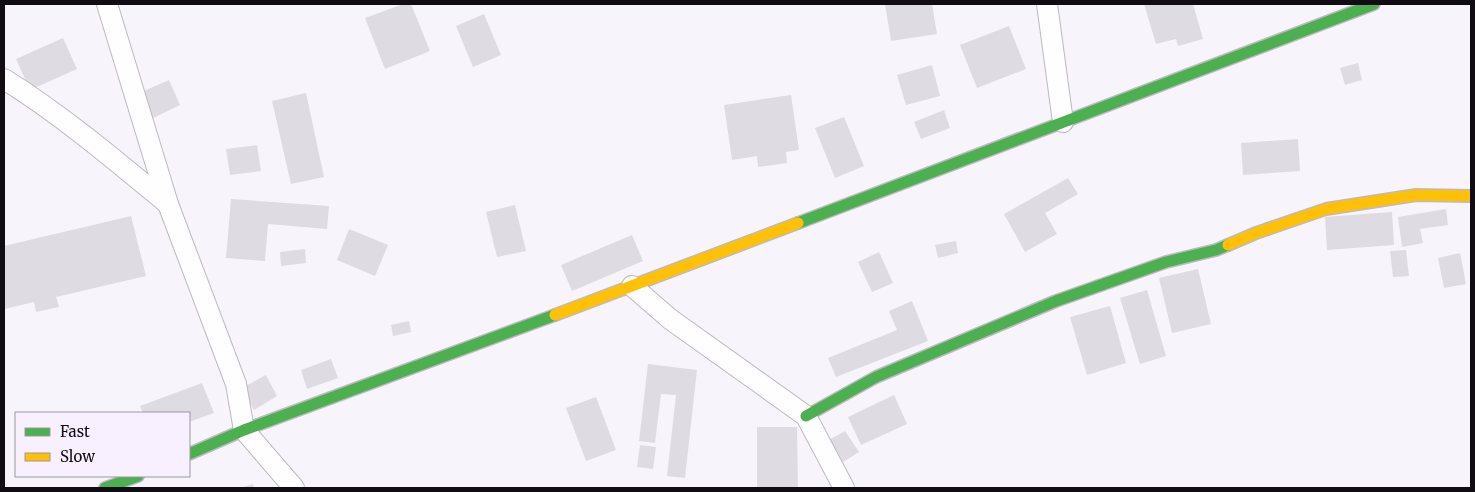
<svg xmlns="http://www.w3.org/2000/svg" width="1475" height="492" font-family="Merriweather,serif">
<rect width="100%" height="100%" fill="#f8f4fc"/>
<g fill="#dfdbe3">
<polygon points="403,4 411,4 430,51 385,69 365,18"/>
<polygon points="885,4 932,4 937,34 891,41"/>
<polygon points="1144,4 1193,4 1203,39 1178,46 1176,39 1156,44"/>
<polygon points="484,14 501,55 473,67 456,26"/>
<polygon points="1009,26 1026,69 977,88 960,45"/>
<polygon points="63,38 77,69 30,90 16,59"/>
<polygon points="1358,63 1362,80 1345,85 1340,68"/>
<polygon points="932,65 940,96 906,105 897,75"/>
<polygon points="169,80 180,105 149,120 137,94"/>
<polygon points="306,93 324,177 291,184 272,101"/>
<polygon points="791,95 799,150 786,152 787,163 758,167 757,156 732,160 724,105"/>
<polygon points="944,110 950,128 921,139 914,122"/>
<polygon points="844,117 864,166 835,178 815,128"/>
<polygon points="1298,139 1300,171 1243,175 1241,143"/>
<polygon points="257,145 261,171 230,175 226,149"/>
<polygon points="1068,178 1078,194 1045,213 1057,234 1025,252 1004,214"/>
<polygon points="231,199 329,206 327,229 268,224 265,261 226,258"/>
<polygon points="515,205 526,251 497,257 486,212"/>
<polygon points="1446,209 1448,225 1420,229 1423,243 1402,247 1398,217"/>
<polygon points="1392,212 1394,245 1327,250 1325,217"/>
<polygon points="131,216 146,276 56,297 59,307 36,312 34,302 4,309 4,246"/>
<polygon points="349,229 388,245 375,276 337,260"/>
<polygon points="632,235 643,261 572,291 561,265"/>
<polygon points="956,241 958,253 938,258 935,245"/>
<polygon points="305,249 306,263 281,266 280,252"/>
<polygon points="1406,250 1409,276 1393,277 1390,251"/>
<polygon points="879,252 893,283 872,292 858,262"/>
<polygon points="1460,253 1466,284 1444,288 1438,258"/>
<polygon points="1198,269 1211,324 1172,333 1159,278"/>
<polygon points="1147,290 1166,356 1140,364 1120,298"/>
<polygon points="912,301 928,341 836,377 828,358 897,330 889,311"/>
<polygon points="1110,306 1126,363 1087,375 1070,317"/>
<polygon points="409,321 411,332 393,336 391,325"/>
<polygon points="331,359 338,378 307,389 301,370"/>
<polygon points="648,364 697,370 685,478 667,476 676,395 661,394 655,443 639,441"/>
<polygon points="266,375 277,396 254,410 242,388"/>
<polygon points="202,383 214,413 189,422 189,413 143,413 140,406"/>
<polygon points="894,395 907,424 861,445 848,417"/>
<polygon points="596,397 616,450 586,461 566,408"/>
<polygon points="757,427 797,427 798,488 757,488"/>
<polygon points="845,431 859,452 843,462 829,440"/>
<polygon points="640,445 656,447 653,469 637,467"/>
<polygon points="253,484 254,488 240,488"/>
</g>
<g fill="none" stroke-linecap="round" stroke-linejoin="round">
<defs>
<g id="street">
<polyline points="107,4 168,204 236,384 244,430 294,488"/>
<polyline points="1047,4 1063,122"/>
<path d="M 4,79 C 62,115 116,161 168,204"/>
<polyline points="632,286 670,319 806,416 844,488"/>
</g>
<g id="fast">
<polyline points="798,223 1374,4"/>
<polyline points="806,416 876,377 1056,301 1166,262 1216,250 1228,245"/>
<polyline points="189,454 244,430 555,315"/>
<polyline points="105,488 138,476"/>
</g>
<g id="slow">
<polyline points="1228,245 1256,233 1326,209 1416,195 1471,196"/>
<polyline points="555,315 798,223"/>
</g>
</defs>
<use href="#street" stroke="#bdb9c1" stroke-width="22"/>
<use href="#fast" stroke="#bdb9c1" stroke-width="14"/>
<use href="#slow" stroke="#bdb9c1" stroke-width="14"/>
<use href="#street" stroke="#fefdff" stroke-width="20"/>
<use href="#fast" stroke="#4caf50" stroke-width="11"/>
<use href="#slow" stroke="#ffc107" stroke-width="11"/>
</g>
<rect width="1475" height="492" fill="none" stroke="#110c14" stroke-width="10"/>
<rect x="15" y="412" width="175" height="65" fill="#f8f0ff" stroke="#9c95a1"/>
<rect x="25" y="428" width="25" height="8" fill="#4caf50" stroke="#9c95a1"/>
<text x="60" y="437" font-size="15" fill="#110c14">Fast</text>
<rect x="25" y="453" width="25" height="8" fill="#ffc107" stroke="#9c95a1"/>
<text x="60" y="462" font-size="15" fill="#110c14">Slow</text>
</svg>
